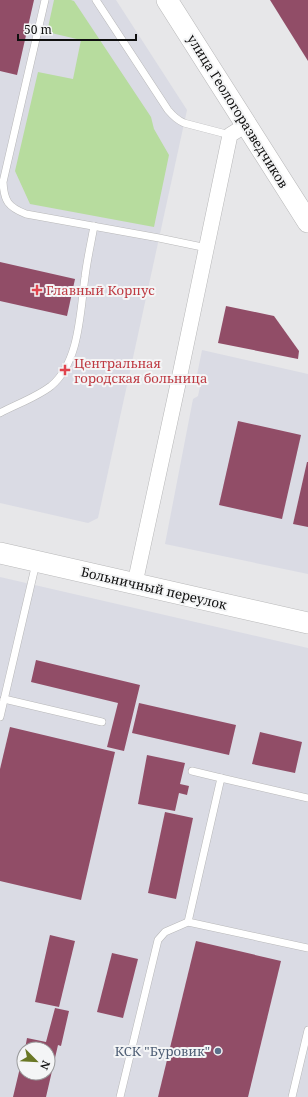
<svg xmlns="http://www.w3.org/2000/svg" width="308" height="1097" font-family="'Noto Serif',serif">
<rect width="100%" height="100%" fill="#e7e7e9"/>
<g fill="#dadbe4" fill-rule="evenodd">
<polygon points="0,0 116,0 187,110 98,518 88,523 0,503"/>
<polygon points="202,350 308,374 308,574 165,544 193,399 198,396 201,382 197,375"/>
<path d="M 0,577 L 308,648 L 308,1097 L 0,1097 ZM 24,1049 L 48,1049 L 48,1073 L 24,1073 Z"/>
</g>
<polygon fill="#b7dc9e" points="54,0 71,0 74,1 151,117 154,129 169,155 154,227 30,204 15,171 38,72 73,79 81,40 47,32"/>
<g fill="#914d67">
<polygon points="0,0 34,0 17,75 0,71"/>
<polygon points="270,0 308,0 308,61"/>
<polygon points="0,262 75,279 67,316 0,301"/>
<polygon points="226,306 274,316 299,351 298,359 218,343"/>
<polygon points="238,421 301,435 282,519 219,505"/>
<polygon points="307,462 308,462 308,527 293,524"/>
<polygon points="36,660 140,685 124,751 107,747 118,703 31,682"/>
<polygon points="139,703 236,725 229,755 132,733"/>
<polygon points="10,727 115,752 81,900 0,881 0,769"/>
<polygon points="260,732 302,742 295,773 252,764"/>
<polygon points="147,755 185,763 180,784 189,786 187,795 179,793 175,811 138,804"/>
<polygon points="165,812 193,818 176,899 148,893"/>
<polygon points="50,935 75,941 59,1007 35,1002"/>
<polygon points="196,941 281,961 248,1097 158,1097"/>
<polygon points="112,953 138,959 123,1018 97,1012"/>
<polygon points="55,1008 69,1011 61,1046 58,1045 46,1097 13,1097 23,1055 24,1073 48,1073 48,1049 25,1049 27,1038 46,1042"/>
</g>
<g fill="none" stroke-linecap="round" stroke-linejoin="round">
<defs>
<g id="lane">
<path d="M 45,0 L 3,182 C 4,201 8,207 26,214 L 159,238 L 207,248"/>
<path d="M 96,0 L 168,110 C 173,116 177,120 184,123 L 230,135"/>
<path d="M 0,413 C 17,404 37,397 51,386 C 80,362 80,311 85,277 C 87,260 91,243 94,226"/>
<polyline points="4,699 102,722"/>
<polyline points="0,717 36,563"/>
<polyline points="192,771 221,778"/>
<polyline points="188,922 221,778 308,798"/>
<polyline points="120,1097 158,940 165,932 188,922 308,948"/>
<polyline points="292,1097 308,1030"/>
</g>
<polyline id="street" points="135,583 178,384 230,135 246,125"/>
<g id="secondary">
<polyline points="167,0 308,222"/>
<polyline points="0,553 308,623"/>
</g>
</defs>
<use href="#lane" stroke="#b8b8b9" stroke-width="8"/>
<use href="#street" stroke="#b8b8b9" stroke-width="16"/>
<use href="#secondary" stroke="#b8b8b9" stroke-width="22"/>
<use href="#lane" stroke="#fff" stroke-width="7"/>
<use href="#street" stroke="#fff" stroke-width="15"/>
<use href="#secondary" stroke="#fff" stroke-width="21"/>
</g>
<g fill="#e0444e" stroke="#f4f5f6" stroke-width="1.5">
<path d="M35 284h4v4h4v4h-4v4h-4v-4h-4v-4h4z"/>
<path d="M63 364h4v4h4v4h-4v4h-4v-4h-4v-4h4z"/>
</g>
<circle fill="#5c6f8a" stroke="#f4f5f6" stroke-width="1.5" cx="218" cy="1051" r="4"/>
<g text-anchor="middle" stroke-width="4" stroke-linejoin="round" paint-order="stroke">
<g font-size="13" fill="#0f0f0f" stroke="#f4f5f6">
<text transform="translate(238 111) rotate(58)" y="5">улица Геологоразведчиков</text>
<text transform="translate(154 588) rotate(13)" y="5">Больничный переулок</text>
</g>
<g font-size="13" fill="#be3a42" stroke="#f4f5f6" text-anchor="start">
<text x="46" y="295">Главный Корпус</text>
<text x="74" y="368">Центральная<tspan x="74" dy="15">городская больница</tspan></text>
</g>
<g font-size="13" fill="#4e5e75" stroke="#f4f5f6" text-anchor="end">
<text x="210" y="1056">КСК "Буровик"</text>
</g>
</g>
<g transform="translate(36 1061) rotate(114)"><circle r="19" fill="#f4f5f6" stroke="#98999a"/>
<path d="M0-3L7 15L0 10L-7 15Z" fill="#6a7826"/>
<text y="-6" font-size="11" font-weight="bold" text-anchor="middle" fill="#0f0f0f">N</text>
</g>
<path d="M18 34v6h118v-6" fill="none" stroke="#0f0f0f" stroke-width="2"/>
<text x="24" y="34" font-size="12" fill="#0f0f0f" stroke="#f4f5f6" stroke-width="3" paint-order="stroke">50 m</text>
</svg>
